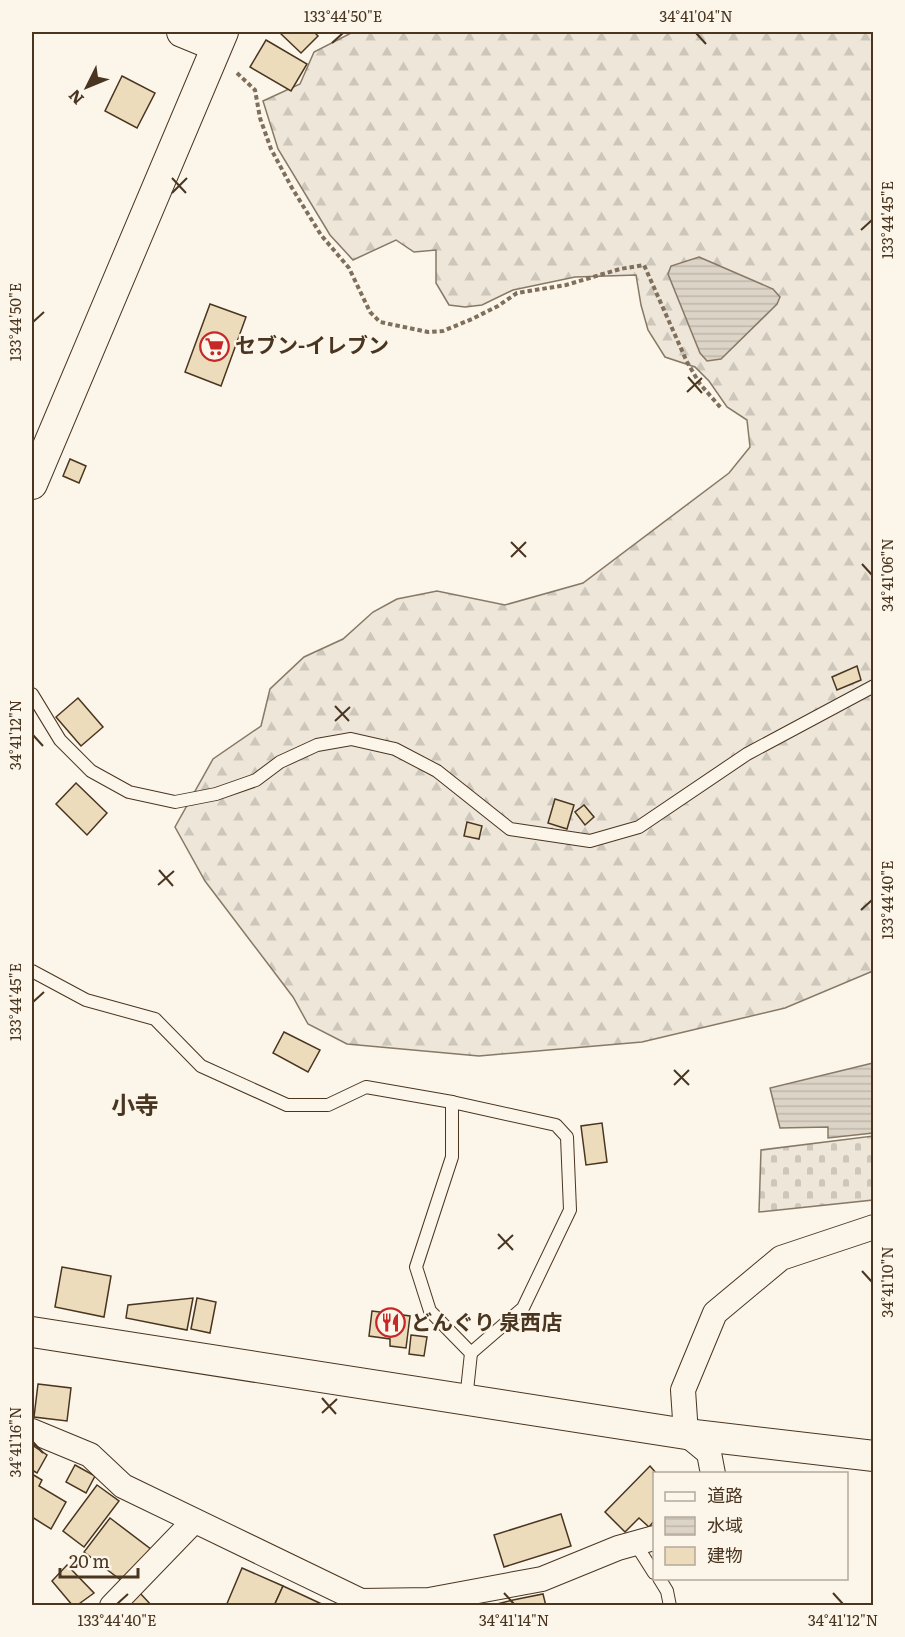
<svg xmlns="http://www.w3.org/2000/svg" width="905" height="1637" font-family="Literata,'Noto Sans JP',serif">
<defs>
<pattern id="forest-firs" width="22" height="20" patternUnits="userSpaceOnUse" patternTransform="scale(1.5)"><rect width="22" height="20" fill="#ede6d9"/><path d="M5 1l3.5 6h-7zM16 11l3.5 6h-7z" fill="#cdc6ba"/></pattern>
<pattern id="cemetery-stones" width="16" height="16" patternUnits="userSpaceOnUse" patternTransform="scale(1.5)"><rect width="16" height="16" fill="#ede6d9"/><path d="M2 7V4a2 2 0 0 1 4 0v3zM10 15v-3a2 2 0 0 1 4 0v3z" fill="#cdc6ba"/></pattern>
<pattern id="water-rules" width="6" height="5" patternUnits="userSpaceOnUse" patternTransform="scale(1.5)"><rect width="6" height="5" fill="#dcd4c6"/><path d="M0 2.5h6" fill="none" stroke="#beb7aa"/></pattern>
</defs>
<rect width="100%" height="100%" fill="#fbf6e9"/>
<polygon fill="url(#forest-firs)" stroke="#887966" stroke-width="1.5" points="353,32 873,32 873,971 785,1008 642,1042 479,1056 347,1044 308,1024 293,997 205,881 175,827 213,759 261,726 270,689 304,657 343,639 373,612 397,599 437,591 505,605 583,583 729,473 750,447 747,420 727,407 709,381 695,367 665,357 648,330 641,305 636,275 575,277 513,290 482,305 465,307 449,305 436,283 436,250 414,252 396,240 353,260 330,235 278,149 263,101 300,84 314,52"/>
<polygon fill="url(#cemetery-stones)" stroke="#887966" stroke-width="1.5" points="873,1136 873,1200 759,1212 761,1150"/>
<g fill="url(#water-rules)" stroke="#887966" stroke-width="1.5">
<polygon points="699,257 773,289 780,297 777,304 770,311 721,359 707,361 700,353 668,274 671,266"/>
<polygon points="873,1063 873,1133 828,1138 828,1127 780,1128 770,1088"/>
</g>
<g fill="#ecdcbc" stroke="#4a3520" stroke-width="1.5">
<polygon points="279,32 314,32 318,36 301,53"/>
<polygon points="266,40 307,64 291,91 250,67"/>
<polygon points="122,76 155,93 137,128 105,111"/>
<polygon points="210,304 246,317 221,386 185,372"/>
<polygon points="70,459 86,466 79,483 63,476"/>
<polygon points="857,666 861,680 837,690 832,677"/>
<polygon points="78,698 103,727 81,746 56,717"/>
<polygon points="76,783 107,813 87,835 56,804"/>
<polygon points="555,799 574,805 567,829 548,823"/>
<polygon points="584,805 594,817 585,825 575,812"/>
<polygon points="467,822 482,826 479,839 464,836"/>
<polygon points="284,1032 320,1050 308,1072 273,1053"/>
<polygon points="602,1123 607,1162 586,1165 581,1126"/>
<polygon points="62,1267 111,1276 104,1317 55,1307"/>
<polygon points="193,1298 187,1330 126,1318 128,1305"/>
<polygon points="197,1298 216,1302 210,1333 191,1329"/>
<polygon points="372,1311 410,1316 406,1348 390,1346 390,1339 369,1336"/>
<polygon points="411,1335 427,1337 424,1356 409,1354"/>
<polygon points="38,1384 71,1388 67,1421 34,1417"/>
<polygon points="32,1445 47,1455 37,1473 32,1470"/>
<polygon points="75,1465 95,1476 86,1493 66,1482"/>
<polygon points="650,1466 657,1474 654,1474 654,1521 649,1527 639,1518 625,1532 605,1512"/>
<polygon points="32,1474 42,1480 39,1486 66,1502 51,1529 32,1517"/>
<polygon points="97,1485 119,1501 84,1547 63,1531"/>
<polygon points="561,1514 571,1546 504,1567 494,1535"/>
<polygon points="110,1518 152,1550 126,1584 84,1552"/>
<polygon points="67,1565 94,1593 76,1606 73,1606 52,1581"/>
<polygon points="242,1568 283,1586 274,1606 226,1606"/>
<polygon points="283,1586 326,1606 274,1606"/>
<polygon points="139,1592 152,1606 125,1606"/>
<polygon points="543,1594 546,1606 489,1606 513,1600"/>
</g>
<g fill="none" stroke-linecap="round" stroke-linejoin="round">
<defs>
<g id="service">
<polyline points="32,694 60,740 91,771 129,792 175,802 216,794 256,780 280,762 317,745 351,739 395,749 437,771 510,829 590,841 639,827 747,754 874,686"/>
<polyline points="32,971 86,1000 155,1019 201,1066 287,1105 328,1105 366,1087 452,1102 452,1157 416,1267 430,1311 471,1353 466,1400"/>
<polyline points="452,1102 556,1125 567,1137 570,1210 523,1308 471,1353"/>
<polyline points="635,1543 654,1573"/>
<polyline points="659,1578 667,1591 670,1606"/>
</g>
<g id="minor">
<polyline points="32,1431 90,1455 123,1486 361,1601 429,1600 542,1579 618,1548 654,1538"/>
<polyline points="713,1474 709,1453 686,1434 683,1390 715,1313 781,1258 874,1227"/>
<polyline points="112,1606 194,1521"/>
</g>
<g id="tertiary">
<polyline points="182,32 216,46"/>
<polyline points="32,484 223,32"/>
<polyline points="32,1332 686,1434 874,1456"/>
</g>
</defs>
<use href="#service" stroke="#4a3520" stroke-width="14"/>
<use href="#minor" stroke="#4a3520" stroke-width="26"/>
<use href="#tertiary" stroke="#4a3520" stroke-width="32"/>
<polyline stroke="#7f6f5c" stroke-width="4" stroke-dasharray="4.5 3" stroke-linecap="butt" points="237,73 255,90 260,118 271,149 292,188 321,235 349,268 370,312 380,322 428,332 443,331 472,319 498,306 517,293 566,285 620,269 644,265 687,362 700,384 721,408"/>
<use href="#service" stroke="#fbf6e9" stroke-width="12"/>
<use href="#minor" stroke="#fbf6e9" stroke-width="24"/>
<use href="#tertiary" stroke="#fbf6e9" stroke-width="30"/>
</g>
<path fill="none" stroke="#4a3520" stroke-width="2" d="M 696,33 L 706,44M 332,43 L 343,33M 172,178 L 186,193M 172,193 L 187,178M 861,230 L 872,220M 33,322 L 44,312M 688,377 L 702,393M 687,392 L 702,378M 511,542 L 526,557M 511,557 L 526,542M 862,564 L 872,575M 335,706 L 349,721M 335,721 L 350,707M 33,735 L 43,746M 159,870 L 173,886M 158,885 L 174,871M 861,910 L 872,900M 33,1002 L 44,992M 674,1070 L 689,1085M 674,1085 L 689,1070M 498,1234 L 513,1250M 498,1249 L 513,1235M 862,1271 L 872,1282M 322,1398 L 336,1414M 322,1413 L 337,1399M 33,1442 L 43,1453M 504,1593 L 514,1604M 833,1593 L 843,1604M 117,1604 L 128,1594"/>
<defs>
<symbol id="supermarket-ring" viewBox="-11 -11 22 22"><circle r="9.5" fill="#fbf6e9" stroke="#c62828" stroke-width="1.5"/><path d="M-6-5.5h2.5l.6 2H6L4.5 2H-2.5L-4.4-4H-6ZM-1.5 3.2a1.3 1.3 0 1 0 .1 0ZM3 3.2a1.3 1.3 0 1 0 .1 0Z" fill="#c62828"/></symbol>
<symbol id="restaurant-ring" viewBox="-11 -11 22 22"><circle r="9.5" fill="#fbf6e9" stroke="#c62828" stroke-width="1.5"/><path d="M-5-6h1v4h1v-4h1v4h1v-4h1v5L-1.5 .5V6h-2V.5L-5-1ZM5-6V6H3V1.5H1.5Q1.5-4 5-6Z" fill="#c62828"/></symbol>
</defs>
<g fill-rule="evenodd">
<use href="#supermarket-ring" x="198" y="330" width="33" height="33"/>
<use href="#restaurant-ring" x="374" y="1306" width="33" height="33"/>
</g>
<g text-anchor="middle" stroke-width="4.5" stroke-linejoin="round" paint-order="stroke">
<g font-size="21" font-weight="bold" fill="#4a3520" stroke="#fbf6e9" text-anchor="start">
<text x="235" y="353">セブン-イレブン</text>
<text x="411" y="1330">どんぐり 泉西店</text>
</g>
<g font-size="24" font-weight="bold" fill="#4a3520" stroke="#fbf6e9">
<text x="135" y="1114">小寺</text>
</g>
</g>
<rect width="905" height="1637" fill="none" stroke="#fbf6e9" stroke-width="66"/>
<rect x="653" y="1472" width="195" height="108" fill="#fbf6e9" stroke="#b4a999" stroke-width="1.5"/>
<rect x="665" y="1492" width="30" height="9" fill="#fbf6e9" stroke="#b4a999" stroke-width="1.5"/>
<text x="707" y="1502" font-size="18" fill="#4a3520">道路</text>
<rect x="665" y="1517" width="30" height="18" fill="url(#water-rules)" stroke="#b4a999" stroke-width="1.5"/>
<text x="707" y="1532" font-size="18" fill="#4a3520">水域</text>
<rect x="665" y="1547" width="30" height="18" fill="#ecdcbc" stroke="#b4a999" stroke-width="1.5"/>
<text x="707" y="1562" font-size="18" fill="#4a3520">建物</text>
<g transform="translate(87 87) rotate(227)" stroke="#fbf6e9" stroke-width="4.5" paint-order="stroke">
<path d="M0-4.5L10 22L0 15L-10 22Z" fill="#4a3520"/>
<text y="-9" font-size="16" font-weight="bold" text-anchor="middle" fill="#4a3520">N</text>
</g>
<path d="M60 1568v9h78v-9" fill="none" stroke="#4a3520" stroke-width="3"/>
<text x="69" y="1568" font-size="18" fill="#4a3520" stroke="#fbf6e9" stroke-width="4.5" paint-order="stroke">20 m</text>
<rect x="33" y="33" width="839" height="1571" fill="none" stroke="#4a3520" stroke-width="2"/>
<g font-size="15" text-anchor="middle" fill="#4a3520">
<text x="343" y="22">133°44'50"E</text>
<text x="696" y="22">34°41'04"N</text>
<text transform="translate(888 220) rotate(-90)" y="5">133°44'45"E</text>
<text transform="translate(16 322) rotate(-90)" y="5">133°44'50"E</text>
<text transform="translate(888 575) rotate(-90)" y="5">34°41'06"N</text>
<text transform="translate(16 735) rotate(-90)" y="5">34°41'12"N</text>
<text transform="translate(888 900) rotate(-90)" y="5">133°44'40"E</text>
<text transform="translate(16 1002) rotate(-90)" y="5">133°44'45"E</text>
<text transform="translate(888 1282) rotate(-90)" y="5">34°41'10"N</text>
<text transform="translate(16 1442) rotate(-90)" y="5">34°41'16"N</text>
<text x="117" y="1626">133°44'40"E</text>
<text x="514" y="1626">34°41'14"N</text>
<text x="843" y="1626">34°41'12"N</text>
</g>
</svg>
